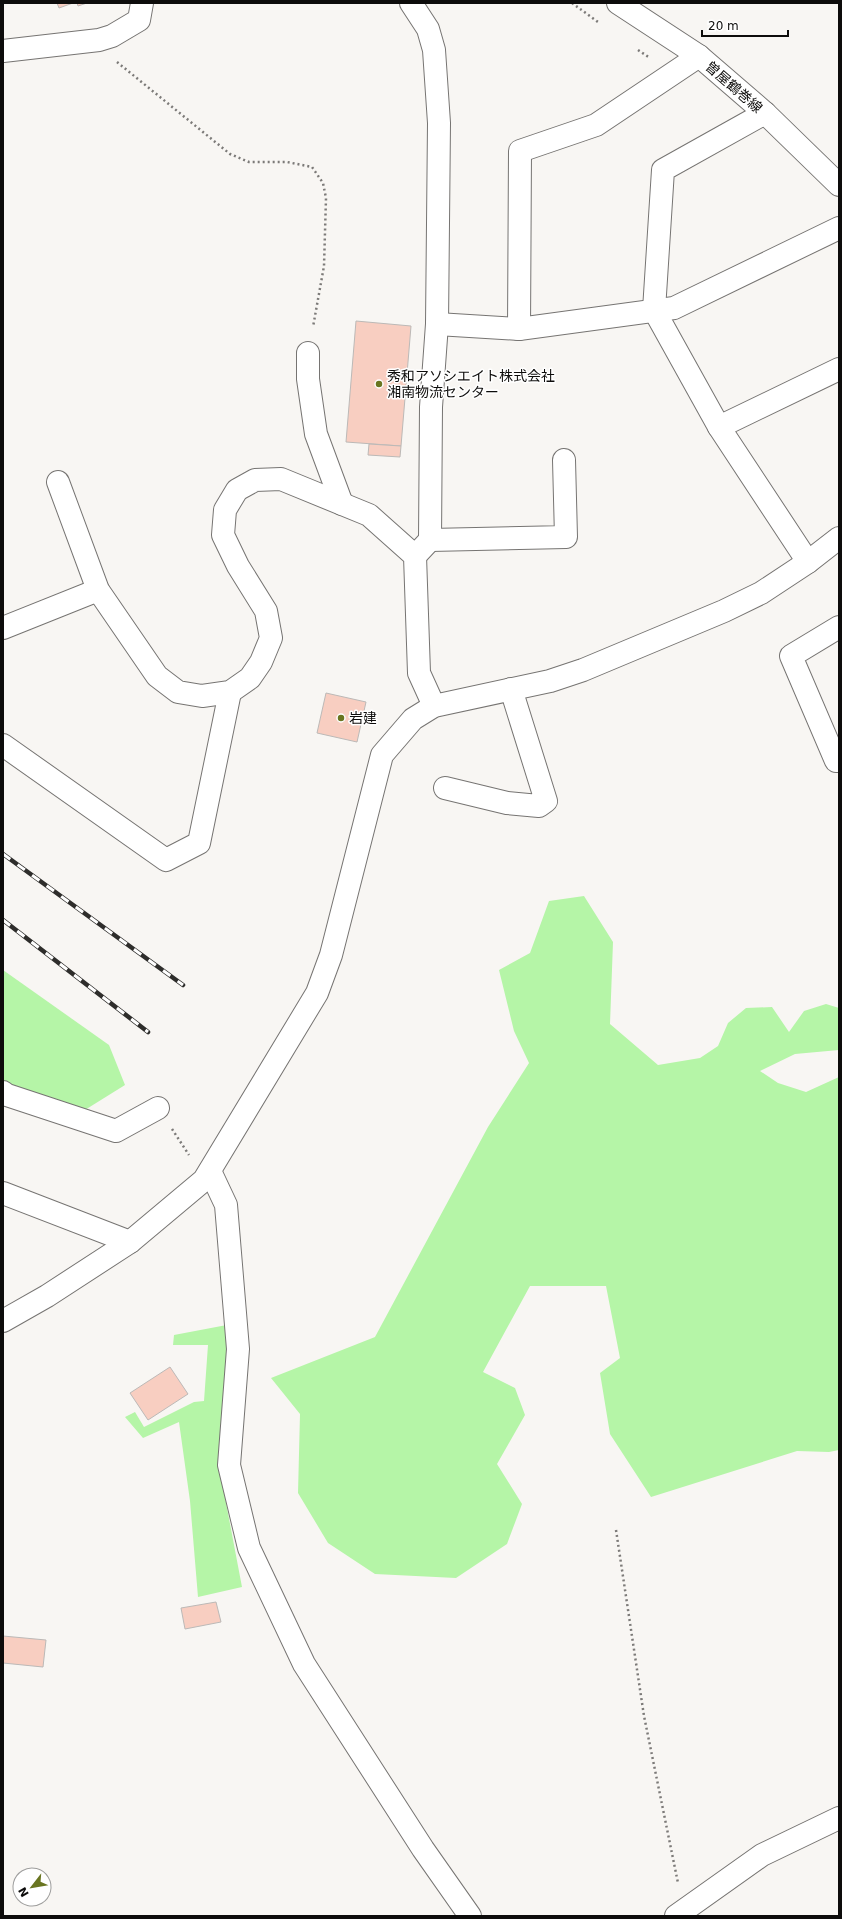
<svg xmlns="http://www.w3.org/2000/svg" width="842" height="1919" font-family="'DejaVu Sans','Noto Sans JP',sans-serif">
<rect width="100%" height="100%" fill="#f8f6f3"/>
<g fill="#b5f5a7">
<polygon points="584,896 613,942 610,1024 658,1065 700,1058 718,1046 728,1023 746,1008 772,1007 789,1032 804,1011 826,1004 839,1008 839,1050 795,1054 760,1071 778,1083 806,1092 839,1077 839,1450 829,1452 797,1451 651,1497 610,1434 600,1373 620,1358 606,1286 530,1286 483,1372 515,1388 525,1415 497,1464 522,1504 507,1544 456,1578 375,1574 328,1543 298,1493 300,1414 271,1378 375,1337 488,1127 529,1063 514,1031 499,970 530,953 549,901"/>
<polygon points="3,970 109,1045 125,1085 72,1118 3,1092"/>
<polygon points="232,1324 219,1466 242,1587 198,1597 190,1501 179,1422 143,1438 125,1417 135,1412 144,1427 194,1402 204,1401 208,1345 173,1345 174,1335"/>
</g>
<g fill="#f8cec1" stroke="#bcb9b7">
<polygon points="57,3 73,3 59,8"/>
<polygon points="77,3 87,3 78,6"/>
<polygon points="356,321 411,326 401,446 346,442"/>
<polygon points="369,444 401,446 400,457 368,455"/>
<polygon points="326,693 366,702 357,742 317,733"/>
<polygon points="170,1367 188,1394 148,1420 130,1393"/>
<polygon points="216,1602 221,1622 185,1629 181,1608"/>
<polygon points="3,1636 46,1640 43,1667 3,1663"/>
</g>
<g fill="none" stroke-linecap="round" stroke-linejoin="round">
<defs>
<g id="minor">
<polyline points="411,3 428,29 434,50 439,123 437,324 431,407 430,540 415,556"/>
<polyline points="3,51 99,40 112,36 139,20 142,3"/>
<polyline points="437,324 519,329 674,308 839,228"/>
<polyline points="519,329 520,151 596,125 699,56"/>
<polyline points="308,353 308,379 316,434 342,504"/>
<polyline points="719,427 654,310 663,170 765,113"/>
<polyline points="58,482 98,590 157,676 178,692 202,696 230,692 250,678 261,662 271,638 266,611 238,566 223,535 225,510 237,490 255,480 281,479 369,515 415,556 419,673 434,706"/>
<polyline points="430,540 566,537 564,460"/>
<polyline points="808,562 719,427 839,369"/>
<polyline points="839,627 791,656 836,761 839,760"/>
<polyline points="3,628 98,590"/>
<polyline points="3,745 166,860 199,843 230,692"/>
<polyline points="445,788 507,803 539,806 546,801 511,689"/>
<polyline points="3,1092 7,1095 116,1131 158,1108"/>
<polyline points="210,1171 226,1205 238,1349 229,1465 249,1548 304,1664 423,1849 470,1916"/>
<polyline points="3,1193 130,1242"/>
<polyline points="3,1321 47,1296 130,1242 204,1180 317,993 331,955 382,755 413,719 434,706 550,681 583,670 724,611 761,593 808,562 839,538"/>
<polyline points="676,1916 762,1855 839,1818"/>
</g>
<polyline id="major" points="618,3 699,56 765,113 839,185"/>
</defs>
<use href="#minor" stroke="#767472" stroke-width="24"/>
<use href="#major" stroke="#767472" stroke-width="24"/>
<g stroke="#7c7a78" stroke-width="2.5" stroke-dasharray="2 3" stroke-linecap="butt">
<polyline points="572,3 598,22"/>
<polyline points="638,50 650,58"/>
<polyline points="117,62 230,154 249,162 287,162 312,167 323,183 326,198 324,266 313,327"/>
<polyline points="172,1129 189,1155"/>
<polyline points="616,1530 644,1716 678,1883"/>
</g>
<use href="#minor" stroke="#fff" stroke-width="22"/>
<use href="#major" stroke="#fff" stroke-width="22"/>
<defs>
<g id="rail">
<polyline points="3,854 183,985"/>
<polyline points="3,920 148,1032"/>
</g>
</defs>
<use href="#rail" stroke="#2e2d2b" stroke-width="4.5"/>
<use href="#rail" stroke="#fff" stroke-width="3" stroke-dasharray="9" stroke-linecap="butt"/>
</g>
<g fill="#697520" stroke="#fff" stroke-width="1.5">
<circle cx="379" cy="384" r="4"/>
<circle cx="341" cy="718" r="4"/>
</g>
<g text-anchor="middle" stroke-width="3" stroke-linejoin="round" paint-order="stroke">
<g font-size="14" fill="#0d0c0b" stroke="#fff">
<text transform="translate(734 87) rotate(41)" y="5">曽屋鶴巻線</text>
</g>
<g font-size="14" fill="#0d0c0b" stroke="#fff" text-anchor="start">
<text x="387" y="381">秀和アソシエイト株式会社<tspan x="387" dy="16">湘南物流センター</tspan></text>
<text x="349" y="723">岩建</text>
</g>
</g>
<rect width="842" height="1919" fill="none" stroke="#0d0c0b" stroke-width="8"/>
<g transform="translate(32 1887) rotate(239)"><circle r="19" fill="#ffffff" stroke="#9e9e9d"/>
<path d="M0-3L7 15L0 10L-7 15Z" fill="#697520"/>
<text y="-6" font-size="11" font-weight="bold" text-anchor="middle" fill="#0d0c0b">N</text>
</g>
<path d="M702 30v6h86v-6" fill="none" stroke="#0d0c0b" stroke-width="2"/>
<text x="708" y="30" font-size="12" fill="#0d0c0b" stroke="#ffffff" stroke-width="3" paint-order="stroke">20 m</text>
</svg>
